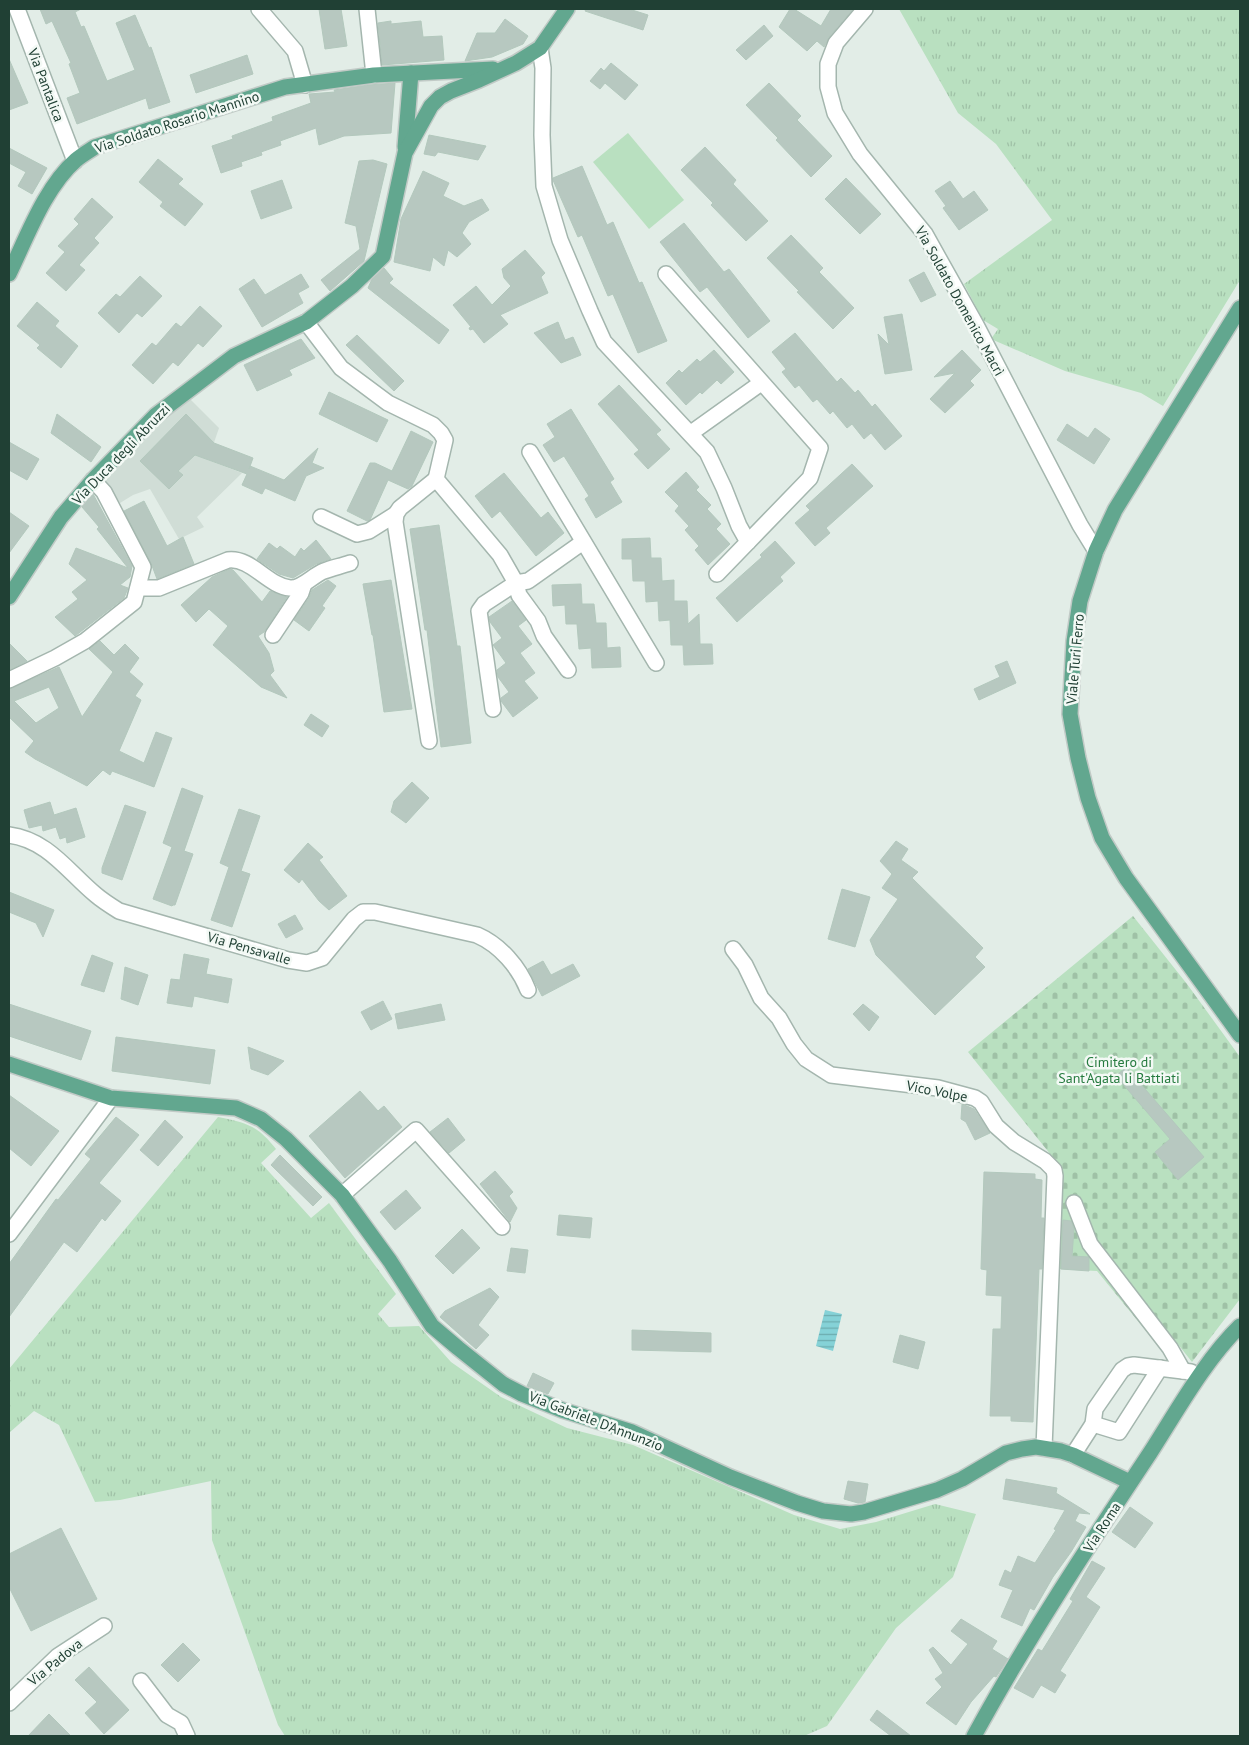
<svg xmlns="http://www.w3.org/2000/svg" width="1249" height="1745" font-family="'PT Sans',sans-serif">
<defs>
<pattern id="grass-tufts" width="24" height="20" patternUnits="userSpaceOnUse" patternTransform="scale(1.25)"><rect width="24" height="20" fill="#b9e0c0"/><path d="M3 7l-1-3M5 7V3M7 7l1-3M15 17l-1-3M17 17v-4M19 17l1-3" fill="none" stroke="#9fc1a6"/></pattern>
<pattern id="cemetery-stones" width="16" height="16" patternUnits="userSpaceOnUse" patternTransform="scale(1.25)"><rect width="16" height="16" fill="#b9e0c0"/><path d="M2 7V4a2 2 0 0 1 4 0v3zM10 15v-3a2 2 0 0 1 4 0v3z" fill="#9fc1a6"/></pattern>
<pattern id="water-rules" width="6" height="5" patternUnits="userSpaceOnUse" patternTransform="scale(1.25)"><rect width="6" height="5" fill="#85d2d7"/><path d="M0 2.5h6" fill="none" stroke="#6cacaf"/></pattern>
</defs>
<rect width="100%" height="100%" fill="#e2ede7"/>
<polygon fill="#d0ddd6" points="190,399 219,428 208,460 242,473 197,517 204,527 179,539 150,489 133,495 120,503 105,481 167,417"/>
<g fill="url(#grass-tufts)">
<polygon points="899,9 1240,9 1240,280 1163,406 1141,393 1065,371 991,339 998,329 983,320 964,284 1052,220 996,144 958,113"/>
<path d="M 218,1117 C 247,1123 257,1125 276,1149 L 261,1163 L 311,1218 L 329,1203 L 396,1294 L 378,1314 L 389,1327 L 419,1326 L 451,1362 L 501,1397 L 567,1428 L 633,1445 L 794,1515 L 840,1529 L 876,1522 L 935,1504 L 976,1514 L 953,1577 L 896,1628 L 827,1726 L 804,1736 L 285,1736 L 278,1725 L 212,1540 L 211,1481 L 120,1500 L 95,1502 L 59,1425 L 34,1411 L 9,1433 L 9,1369 Z"/>
</g>
<polygon fill="url(#cemetery-stones)" points="1133,916 1187,984 1240,1057 1240,1299 1192,1362 1177,1343 1164,1353 1097,1271 1058,1269 1063,1170 968,1052"/>
<polygon fill="#b9e0c0" points="628,133 684,200 649,229 593,162"/>
<polygon fill="url(#water-rules)" points="825,1310 842,1314 833,1351 816,1346"/>
<g fill="#b7c8c0" stroke="#b3c8bd" fill-rule="evenodd">
<polygon points="40,9 81,9 75,12 81,27 84,26 107,81 135,70 116,23 135,15 149,48 151,47 170,102 149,109 146,98 77,124 67,98 80,93 69,64 71,63 52,21 46,24"/>
<polygon points="319,9 341,9 347,46 325,49"/>
<polygon points="586,9 629,9 648,15 643,30 585,11"/>
<polygon points="790,9 794,9 821,26 831,9 853,9 829,37 824,47 817,41 807,51 779,27"/>
<polygon points="505,19 528,36 523,44 492,57 465,61 477,33 495,33"/>
<polygon points="391,21 391,24 421,21 423,37 442,36 444,60 382,65 378,23"/>
<polygon points="764,25 773,36 746,60 736,50"/>
<polygon points="247,55 253,74 196,93 190,75"/>
<polygon points="9,59 28,103 9,110"/>
<polygon points="611,63 638,85 625,100 605,83 600,89 590,81 601,68 604,71"/>
<polygon points="395,83 391,133 344,136 319,145 316,128 280,141 281,145 261,152 262,155 241,162 242,166 221,173 212,146 233,139 232,136 273,121 272,117 311,103 309,94 335,92 334,90 368,85"/>
<polygon points="769,83 801,116 797,120 832,156 811,177 776,140 778,138 746,105"/>
<polygon points="429,135 486,146 478,160 438,152 435,156 424,154"/>
<polygon points="705,147 736,180 733,184 768,221 746,241 711,205 713,203 681,170"/>
<polygon points="9,148 47,168 32,194 18,186 26,172 9,163"/>
<polygon points="158,159 183,179 178,184 203,204 185,226 160,206 163,202 139,182"/>
<polygon points="373,160 387,164 364,261 330,291 321,280 360,249 356,226 345,223 359,161"/>
<polygon points="582,166 607,225 613,222 639,283 642,282 667,341 638,353 613,294 608,296 582,235 578,237 553,180 553,178"/>
<polygon points="423,171 449,183 443,196 464,206 482,199 489,210 469,222 462,233 471,244 457,257 448,250 444,266 433,257 430,271 394,262 401,219"/>
<polygon points="846,178 881,214 860,234 825,199"/>
<polygon points="282,180 292,208 261,219 251,191"/>
<polygon points="950,181 963,199 974,191 988,210 959,230 943,208 946,206 935,191"/>
<polygon points="92,198 113,217 94,238 99,243 79,265 85,270 66,291 46,273 65,252 58,246 79,224 74,219"/>
<polygon points="684,223 724,272 729,269 770,321 748,338 707,287 700,292 660,242"/>
<polygon points="791,235 823,268 819,272 854,308 833,329 797,292 799,291 767,258"/>
<polygon points="525,250 545,273 541,277 548,293 500,315 508,324 484,343 473,329 470,330 469,328 471,327 453,305 476,286 492,305 511,286 504,278 502,269"/>
<polygon points="384,268 393,279 389,283 449,330 439,344 368,288 372,279"/>
<polygon points="924,272 936,295 921,302 909,280"/>
<polygon points="301,274 309,287 298,293 303,303 262,327 239,289 254,279 265,295"/>
<polygon points="140,276 162,296 142,317 137,313 119,333 98,313 116,294 120,297"/>
<polygon points="37,302 59,321 55,326 78,346 61,368 37,348 40,345 17,326"/>
<polygon points="200,306 222,326 203,347 198,343 178,366 173,362 153,384 132,365 152,343 156,346 176,323 181,327"/>
<polygon points="902,314 912,370 885,374 878,334 889,345 884,317"/>
<polygon points="558,322 565,340 573,337 581,355 561,363 534,333"/>
<polygon points="795,333 837,382 841,378 855,393 858,390 872,407 875,404 902,436 885,450 871,433 864,439 852,424 847,428 833,411 830,414 817,399 813,402 799,385 795,388 782,372 786,369 772,352"/>
<polygon points="357,335 404,381 394,391 346,345"/>
<polygon points="301,339 315,358 289,370 292,375 257,391 244,365"/>
<polygon points="714,350 734,372 721,384 717,380 702,394 700,392 686,405 666,383 679,370 682,373 697,359 700,362"/>
<polygon points="962,350 981,370 970,381 974,385 945,413 930,399 955,373 934,377"/>
<polygon points="619,385 661,430 656,434 670,449 648,469 634,454 639,450 598,404"/>
<polygon points="329,392 388,420 377,442 319,414"/>
<polygon points="571,409 614,479 610,482 622,502 596,518 585,499 589,496 564,456 554,462 543,445 555,437 547,424"/>
<polygon points="57,414 101,447 91,462 51,433"/>
<polygon points="186,414 214,443 253,458 249,469 250,466 284,480 318,448 312,463 324,468 306,476 295,501 265,488 262,494 242,485 247,474 195,455 178,471 183,475 169,489 140,461"/>
<polygon points="1067,424 1088,438 1095,428 1110,439 1094,464 1057,440"/>
<polygon points="411,431 433,442 412,486 408,489 388,480 370,520 367,521 347,511 370,463 375,463 392,471"/>
<polygon points="9,442 39,459 27,480 9,470"/>
<polygon points="852,464 873,486 826,528 830,533 815,546 795,523 810,510 806,506"/>
<polygon points="686,472 699,487 696,490 711,505 707,509 721,524 716,529 730,544 708,565 695,550 699,546 685,530 689,526 675,511 679,506 665,492"/>
<polygon points="504,473 541,518 548,512 564,533 536,556 500,511 492,518 475,496"/>
<polygon points="93,494 132,566 130,577 120,585 128,588 124,598 75,636 55,617 78,599 72,592 87,580 69,564 76,548 128,568 97,529 99,527 82,507"/>
<polygon points="144,501 167,546 183,537 194,564 157,579 151,563 124,511"/>
<polygon points="9,512 29,526 9,553"/>
<polygon points="439,525 457,646 460,646 471,743 441,747 427,630 425,630 410,529"/>
<polygon points="650,538 651,558 661,558 662,581 674,580 674,601 687,601 688,624 699,614 700,644 712,644 713,664 684,665 683,645 671,645 670,620 659,621 658,601 646,602 645,581 633,581 632,559 622,559 622,539"/>
<polygon points="316,540 331,559 316,564 293,578 279,574 257,559 269,543 277,549 280,546 295,557 301,548 304,551"/>
<polygon points="775,541 795,563 780,577 783,581 737,622 716,598 762,557 760,555"/>
<polygon points="230,569 233,570 262,602 270,591 287,597 264,632 258,636 269,653 274,671 270,675 287,698 261,687 213,645 228,626 209,609 196,622 181,605 212,577"/>
<polygon points="328,580 336,586 322,606 325,608 309,631 294,620 309,598 312,590"/>
<polygon points="391,580 412,709 384,712 373,635 372,635 363,584"/>
<polygon points="581,584 582,604 594,604 596,623 606,623 607,648 620,647 621,667 592,668 591,648 579,649 577,624 566,624 565,605 553,606 552,585"/>
<polygon points="512,601 526,620 518,626 532,644 520,653 535,673 524,681 538,698 513,717 501,701 501,698 509,692 498,677 497,670 506,663 493,645 502,638 490,622 489,617"/>
<path d="M 100,641 L 114,655 L 125,644 L 139,658 L 129,672 L 143,684 L 135,696 L 141,700 L 119,751 L 144,763 L 156,732 L 172,738 L 154,787 L 112,771 L 110,775 L 103,770 L 87,786 L 35,759 L 25,752 L 34,741 L 9,717 L 9,689 L 59,667 L 82,717 L 113,672 L 89,649 ZM 49,687 L 59,708 L 36,723 L 14,701 Z"/>
<polygon points="9,643 27,661 9,670"/>
<polygon points="1007,661 1016,683 979,700 974,689 1000,677 995,666"/>
<polygon points="311,714 329,726 322,737 304,725"/>
<polygon points="412,782 429,798 406,823 391,812 394,801"/>
<polygon points="182,788 203,796 184,851 193,854 175,905 173,905 172,906 153,899 172,847 163,843"/>
<polygon points="50,802 54,815 76,808 85,837 67,843 66,837 60,839 56,827 43,831 42,825 29,828 24,810"/>
<polygon points="125,805 146,812 122,880 102,873 102,868"/>
<polygon points="239,809 260,816 241,871 250,874 232,927 211,920 229,867 220,863"/>
<polygon points="896,841 908,849 901,860 918,872 912,878 983,948 975,957 985,967 935,1015 876,955 870,940 898,899 882,888 892,874 880,861"/>
<polygon points="308,843 323,857 319,860 347,896 329,910 319,901 302,879 299,883 284,870"/>
<polygon points="842,889 870,897 855,947 828,939"/>
<polygon points="9,892 54,910 43,937 36,923 9,912"/>
<polygon points="295,915 303,929 286,938 278,924"/>
<polygon points="184,954 209,959 206,974 232,979 228,1003 194,996 192,1007 167,1003 171,979 180,980"/>
<polygon points="92,955 113,963 104,992 81,985"/>
<polygon points="543,961 551,975 573,964 580,976 542,996 528,969"/>
<polygon points="125,967 148,975 138,1005 121,999"/>
<polygon points="383,1001 392,1019 371,1030 361,1012"/>
<polygon points="9,1004 91,1031 81,1060 9,1036"/>
<polygon points="441,1004 445,1020 398,1029 395,1014"/>
<polygon points="863,1004 879,1017 869,1031 853,1014"/>
<polygon points="116,1037 215,1050 210,1084 112,1071"/>
<polygon points="248,1047 284,1061 268,1075 251,1069"/>
<polygon points="1126,1067 1204,1157 1178,1180 1155,1152 1170,1139 1116,1076"/>
<polygon points="360,1091 378,1111 384,1106 402,1127 345,1178 309,1136"/>
<polygon points="9,1095 59,1131 31,1166 9,1148"/>
<polygon points="962,1104 974,1109 990,1133 975,1140 966,1122 961,1119"/>
<polygon points="116,1117 139,1135 99,1183 121,1201 105,1221 102,1218 77,1252 64,1242 9,1317 9,1264 56,1199 58,1200 91,1159 85,1154"/>
<polygon points="448,1118 465,1140 449,1153 430,1132"/>
<polygon points="165,1120 183,1137 158,1166 140,1150"/>
<polygon points="280,1155 322,1197 313,1206 271,1165"/>
<polygon points="495,1171 513,1192 509,1196 517,1208 510,1222 480,1184"/>
<polygon points="984,1172 1035,1174 1035,1179 1042,1180 1041,1218 1044,1218 1042,1269 1039,1269 1033,1422 1011,1421 1011,1416 990,1416 993,1329 1001,1329 1002,1296 986,1295 987,1270 981,1269"/>
<polygon points="406,1190 421,1208 395,1230 380,1212"/>
<polygon points="559,1215 592,1218 590,1238 557,1235"/>
<polygon points="1063,1220 1071,1221 1074,1229 1072,1256 1089,1257 1089,1271 1061,1269"/>
<polygon points="462,1229 480,1248 453,1274 435,1256"/>
<polygon points="511,1248 528,1250 525,1273 507,1271"/>
<polygon points="490,1288 499,1297 478,1325 489,1335 476,1349 440,1317 445,1311"/>
<polygon points="632,1330 711,1333 711,1352 632,1350"/>
<polygon points="900,1335 925,1342 918,1369 893,1362"/>
<polygon points="533,1373 554,1383 548,1394 527,1386"/>
<polygon points="1006,1479 1057,1488 1056,1493 1090,1514 1079,1513 1075,1521 1086,1527 1071,1552 1053,1577 1034,1610 1030,1608 1022,1626 1001,1617 1013,1590 999,1585 1005,1570 1011,1573 1018,1556 1035,1563 1056,1530 1054,1529 1065,1510 1003,1499"/>
<polygon points="848,1481 868,1484 865,1502 858,1503 844,1499"/>
<polygon points="1130,1507 1153,1523 1135,1548 1112,1532"/>
<polygon points="61,1528 97,1599 31,1631 9,1587 9,1554"/>
<polygon points="1092,1561 1105,1568 1086,1597 1100,1607 1060,1671 1066,1675 1055,1693 1041,1685 1033,1698 1014,1688 1038,1649 1042,1651 1073,1601 1070,1599"/>
<polygon points="961,1619 997,1641 992,1649 1008,1659 996,1677 994,1676 971,1702 956,1725 926,1703 942,1687 935,1679 943,1673 929,1650 933,1647 951,1665 968,1644 951,1631"/>
<polygon points="183,1643 200,1660 178,1682 161,1665"/>
<polygon points="89,1667 129,1710 104,1734 85,1713 97,1702 75,1680"/>
<polygon points="877,1710 911,1736 891,1736 870,1720"/>
<polygon points="49,1714 71,1736 28,1736"/>
</g>
<g fill="none" stroke-linecap="round" stroke-linejoin="round">
<defs>
<g id="minor">
<polyline points="17,9 75,161"/>
<polyline points="259,9 295,51 305,85"/>
<polyline points="367,9 374,75"/>
<polyline points="865,9 836,43 828,64 828,87 835,113 860,154 925,234 976,325 1080,525 1096,551"/>
<polyline points="540,48 543,68 542,135 544,186 560,240 590,311 604,342 707,452 724,488 739,526 748,542 717,574"/>
<polyline points="666,274 820,448 810,478 748,542"/>
<polyline points="306,322 341,368 388,403 433,425 441,433 445,440 436,479 500,555 516,583 528,581 583,542"/>
<polyline points="691,433 761,383"/>
<polyline points="530,452 656,663"/>
<polyline points="321,517 357,534 369,531 396,514"/>
<path d="M 138,588 L 159,588 L 228,560 C 251,557 268,586 290,588 C 302,589 313,575 324,571 C 332,568 341,566 350,563"/>
<polyline points="273,635 301,593 304,584"/>
<polyline points="9,680 55,658 85,641 134,602 143,567 104,492 93,480"/>
<polyline points="493,709 479,611 484,604 516,583 519,595 538,621 544,636 568,670"/>
<polyline points="429,741 395,522 396,514 400,508 436,479"/>
<path d="M 9,835 C 48,840 68,872 96,895 C 103,901 111,906 119,911 L 288,960 L 307,963 L 322,958 L 354,919 L 363,912 L 375,912 L 477,935 C 500,945 519,967 528,990"/>
<polyline points="733,949 745,965 761,998 779,1018 794,1044 806,1059 831,1075 938,1088 975,1098 981,1102 996,1126 1014,1142 1045,1161 1054,1170 1055,1176 1044,1448"/>
<polyline points="342,1195 416,1130 502,1227"/>
<polyline points="1074,1203 1090,1244 1170,1348 1183,1371"/>
<polyline points="9,1234 111,1098"/>
<polyline points="1093,1424 1119,1432 1160,1368"/>
<polyline points="1073,1455 1093,1424 1095,1409 1122,1370 1128,1366 1134,1365 1191,1372"/>
<polyline points="141,1681 167,1715 181,1723 187,1736"/>
<polyline points="9,1703 58,1656 104,1626"/>
</g>
<g id="major">
<polyline points="405,147 411,73"/>
<path d="M 9,274 C 27,237 45,187 76,160 C 82,155 89,151 95,147 L 285,87 L 374,75 L 493,69"/>
<polyline points="1240,308 1115,510 1096,551 1080,601 1074,641 1070,714 1078,758 1088,798 1102,838 1126,878 1240,1035"/>
<polyline points="9,597 61,517 93,480 156,415 234,356 306,322 352,286 383,256 405,153 431,106 440,97 451,91 479,80 516,63 540,48 567,9"/>
<polyline points="9,1064 111,1098 236,1108 261,1119 286,1139 342,1195 390,1261 432,1326 458,1348 503,1384 522,1394 562,1410 632,1432 730,1477 797,1503 823,1511 851,1514 864,1512 937,1490 962,1479 1006,1453 1022,1449 1036,1447 1061,1451 1073,1455 1130,1482"/>
<path d="M 974,1736 C 1027,1639 1089,1545 1150,1453 C 1177,1411 1205,1360 1240,1326"/>
</g>
</defs>
<use href="#minor" stroke="#a4b6ae" stroke-width="18"/>
<use href="#major" stroke="#c1cac6" stroke-width="18"/>
<use href="#minor" stroke="#fff" stroke-width="15"/>
<use href="#major" stroke="#62a78f" stroke-width="15"/>
</g>
<g text-anchor="middle" stroke-width="5" stroke-linejoin="round" paint-order="stroke">
<g font-size="14" fill="#204034" stroke="#f3f9f5">
<text transform="translate(46 85) rotate(69)" y="5">Via Pantalica</text>
<text transform="translate(177 122) rotate(-18)" y="5">Via Soldato Rosario Mannino</text>
<text transform="translate(960 301) rotate(61)" y="5">Via Soldato Domenico Macrì</text>
<text transform="translate(121 454) rotate(-46)" y="5">Via Duca degli Abruzzi</text>
<text transform="translate(1075 659) rotate(-85)" y="5">Viale Turi Ferro</text>
<text transform="translate(249 948) rotate(16)" y="5">Via Pensavalle</text>
<text transform="translate(937 1091) rotate(11)" y="5">Vico Volpe</text>
<text transform="translate(596 1421) rotate(21)" y="5">Via Gabriele D'Annunzio</text>
<text transform="translate(1102 1527) rotate(-57)" y="5">Via Roma</text>
<text transform="translate(55 1662) rotate(-39)" y="5">Via Padova</text>
</g>
<g font-size="14" fill="#267b3f" stroke="#f3f9f5">
<text x="1119" y="1067">Cimitero di<tspan x="1119" dy="16">Sant'Agata li Battiati</tspan></text>
</g>
</g>
<rect width="1249" height="1745" fill="none" stroke="#204034" stroke-width="20"/>
</svg>
